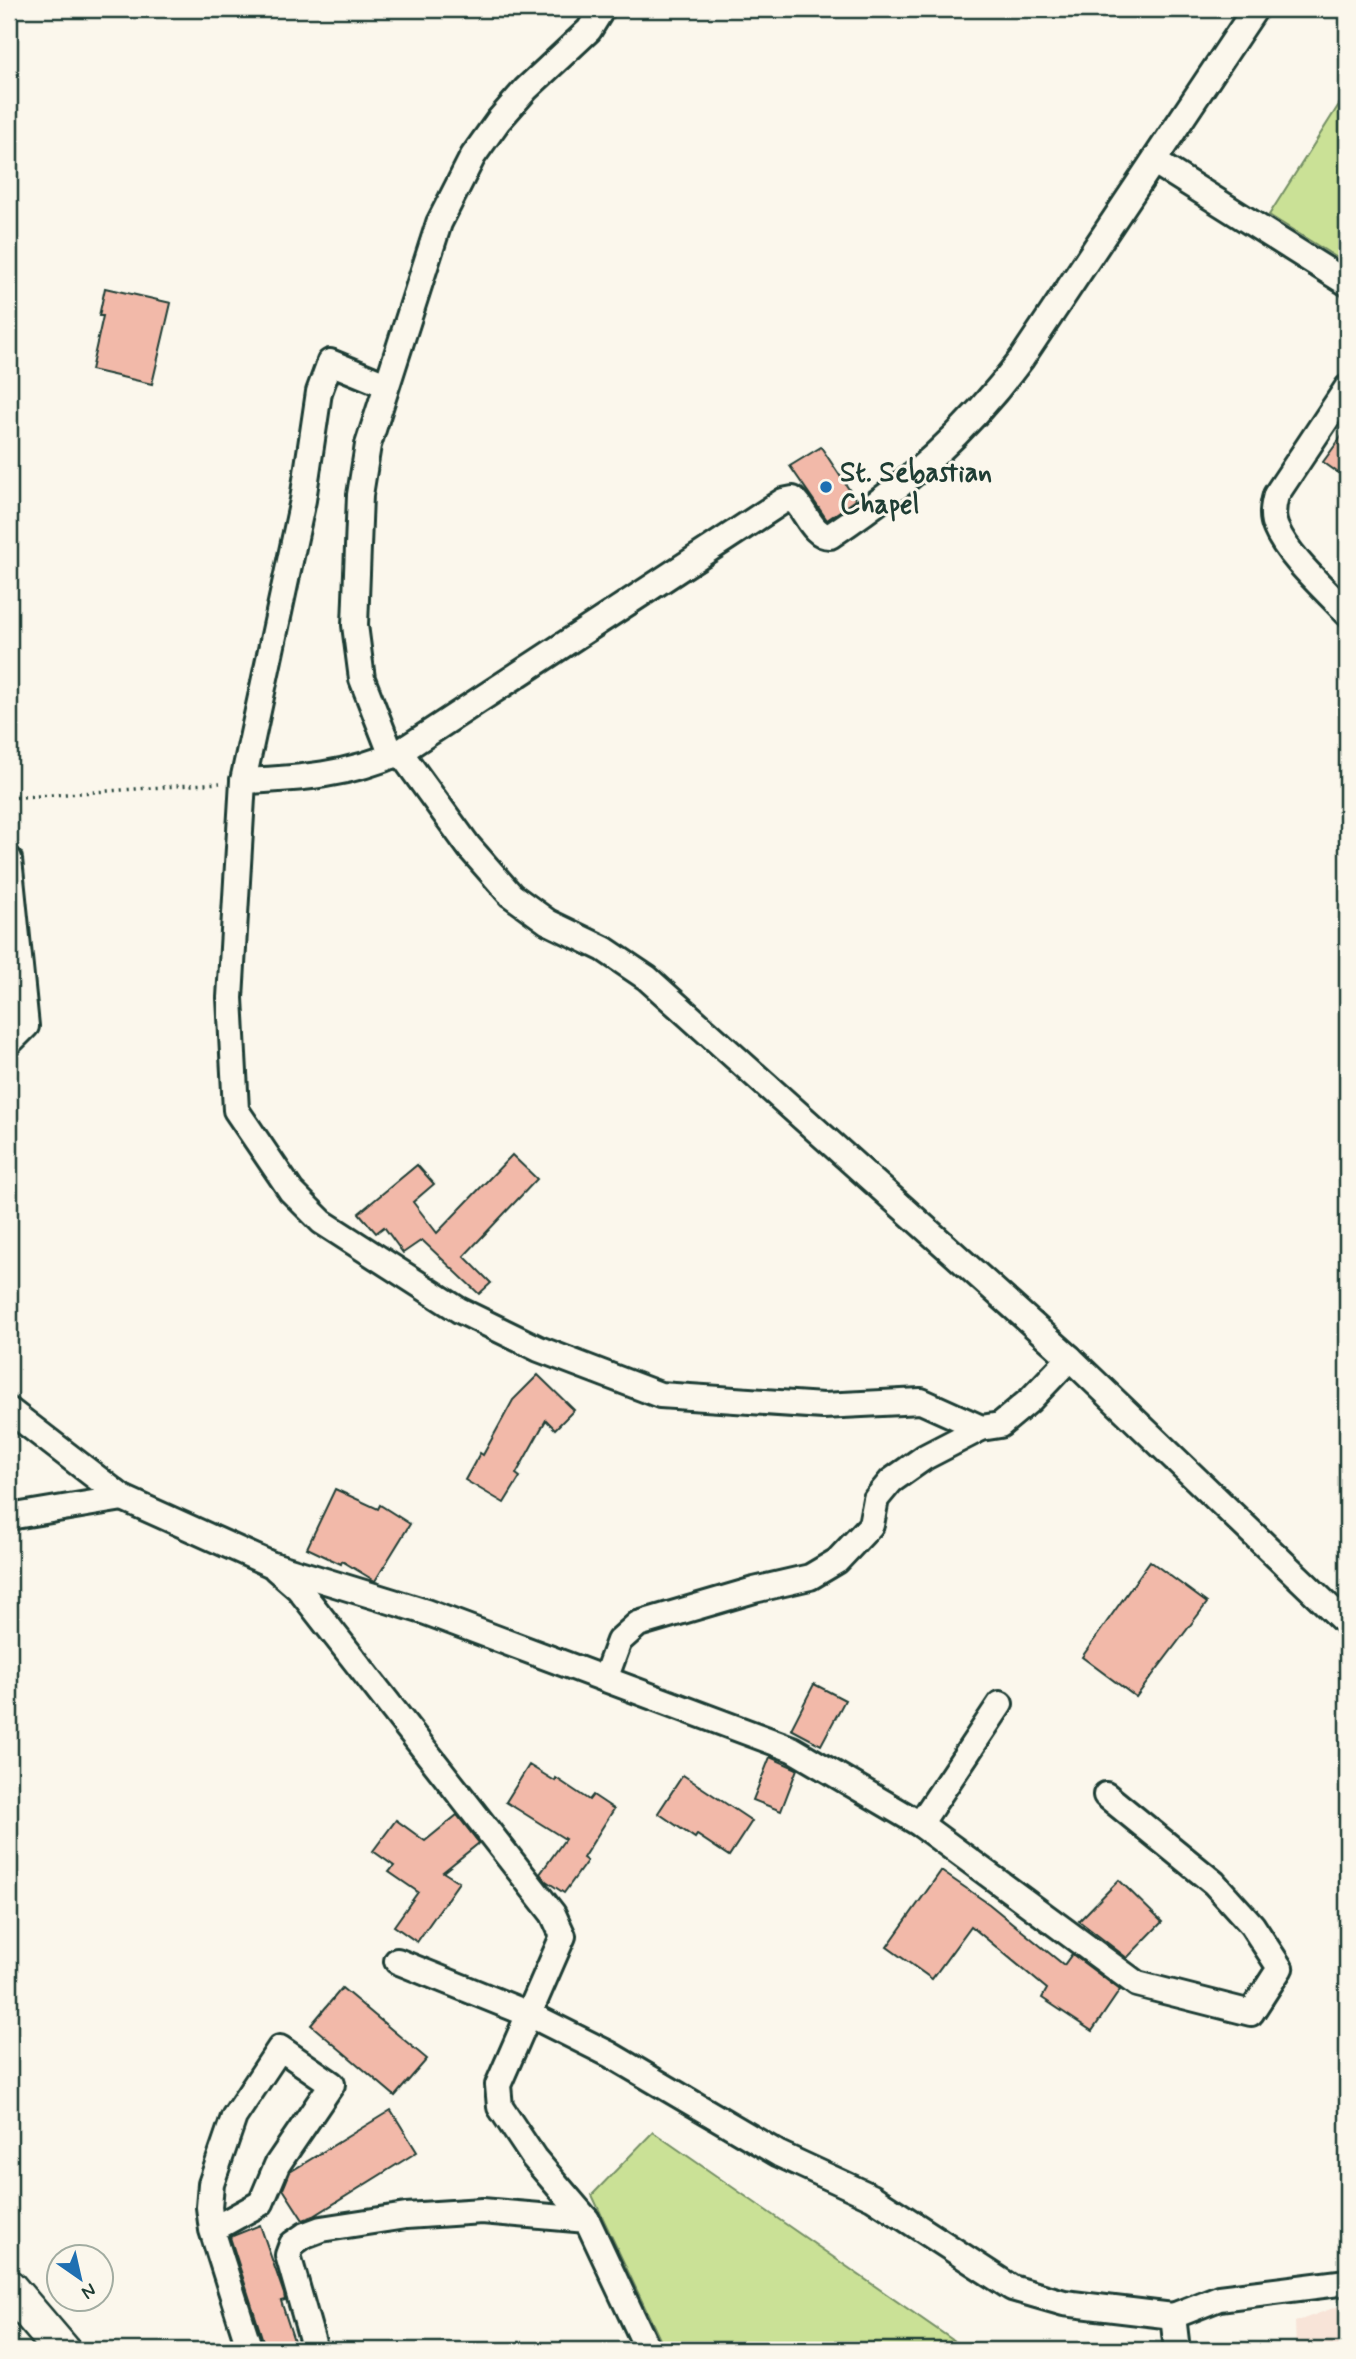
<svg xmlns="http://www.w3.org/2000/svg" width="1356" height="2359" font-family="Mynerve,sans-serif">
<rect width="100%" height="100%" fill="#fbf7ec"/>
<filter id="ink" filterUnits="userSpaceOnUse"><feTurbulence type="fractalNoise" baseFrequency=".0143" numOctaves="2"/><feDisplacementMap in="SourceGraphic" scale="14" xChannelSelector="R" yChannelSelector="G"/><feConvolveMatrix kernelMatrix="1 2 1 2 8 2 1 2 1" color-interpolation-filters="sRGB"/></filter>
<g filter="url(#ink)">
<polygon fill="#f8e4d8" points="1347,2303 1347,2350 1296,2350 1295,2322"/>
<g fill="#cae196" stroke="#748f65" stroke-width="2">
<polygon points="1347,92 1347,264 1269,215"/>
<polygon points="653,2132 967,2350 665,2350 592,2195"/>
</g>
<g fill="#f2b9a9" stroke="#1f3d34" stroke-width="2">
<polygon points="105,288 171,303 152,384 91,370 103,316 99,316"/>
<polygon points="1347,429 1347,479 1323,462"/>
<polygon points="821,447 856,500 827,520 790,466"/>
<polygon points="512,1155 537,1179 464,1256 491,1283 479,1294 422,1240 403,1253 384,1227 376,1233 359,1213 417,1165 434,1184 413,1202 437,1233"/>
<polygon points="538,1375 574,1410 555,1429 546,1420 516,1474 520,1477 504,1503 465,1480 480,1453 483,1455 513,1400"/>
<polygon points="335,1489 378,1509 380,1505 410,1524 375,1581 342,1561 341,1564 307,1548"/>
<polygon points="1150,1561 1207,1603 1136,1697 1082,1657"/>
<polygon points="814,1684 845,1700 821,1745 791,1729"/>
<polygon points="770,1757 797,1769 781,1811 753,1800"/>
<polygon points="529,1765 555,1781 556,1778 589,1800 593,1795 614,1809 583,1858 587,1861 564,1893 546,1881 540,1874 565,1839 506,1802"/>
<polygon points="683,1775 752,1821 729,1856 697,1835 695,1838 658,1813"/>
<polygon points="457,1815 479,1843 443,1872 459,1882 417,1942 394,1926 418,1892 389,1872 394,1866 373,1851 396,1820 425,1841"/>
<polygon points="941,1871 989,1904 1064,1965 1072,1954 1120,1990 1092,2031 1042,1998 1047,1989 971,1926 932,1979 887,1947"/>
<polygon points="1119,1880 1162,1922 1127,1958 1079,1921"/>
<polygon points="342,1988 427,2059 395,2096 311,2025"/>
<polygon points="391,2110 417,2152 314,2216 303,2220 283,2189 290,2172"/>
<polygon points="260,2225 284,2294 285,2300 281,2301 297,2350 266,2350 230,2237"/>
</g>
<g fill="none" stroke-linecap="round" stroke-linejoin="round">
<defs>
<g id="street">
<path d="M 1255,9 L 1022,358 C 966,433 908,484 830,536 C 812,536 806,510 793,499 L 783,501 L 400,752 L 469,847 L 511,895 L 548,922 L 604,949 L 647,978 L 1070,1358 L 1347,1624"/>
<polyline points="1155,162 1347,283"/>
<polyline points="386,385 330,362 319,392 303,500 243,781 230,998 236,1110 291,1191 322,1222 459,1310 539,1349 660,1395 823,1406 921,1401 981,1428"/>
<path d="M 1347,388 L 1276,495 C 1273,506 1271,517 1276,528 C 1289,558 1325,589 1347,613"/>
<polyline points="392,756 362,679 355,625 360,495 368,445 439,223 473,156 498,121 526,89 589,30 602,9"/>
<path d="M 243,781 C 297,779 350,775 400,752"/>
<polyline points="9,859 26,1026 9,1043"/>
<polyline points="9,1410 123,1498 270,1564 426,1612 792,1749 920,1824 1137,1984 1251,2013 1280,1968 1252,1925 1214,1883 1106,1795"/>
<polyline points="9,1517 123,1498"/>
<polyline points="276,1569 299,1589 553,1914 563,1936 498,2085 500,2107 534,2158 587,2220 648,2350"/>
<polyline points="605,1679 619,1641 638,1624 754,1590 810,1577 837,1561 871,1525 876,1499 891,1481 925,1457 981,1428 1000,1425 1030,1400 1070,1358"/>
<polyline points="920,1824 1000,1704"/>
<polyline points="397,1961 531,2015 609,2054 779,2154 872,2197 1012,2288 1064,2303 1173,2316"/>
<polyline points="212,2230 261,2203 277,2165 332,2084 280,2048 234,2117 211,2184 209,2207 212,2230 250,2350"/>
<polyline points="315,2350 288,2255 292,2244 305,2235 321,2229 406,2216 482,2211 587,2220"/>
<polyline points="1177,2350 1173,2316 1219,2298 1347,2282"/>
</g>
<polyline id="secondary" points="9,2288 62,2350"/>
</defs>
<use href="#street" stroke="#1f3d34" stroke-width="30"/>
<use href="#secondary" stroke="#1f3d34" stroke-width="40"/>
<polyline stroke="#1f3d34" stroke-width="3.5" stroke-dasharray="2 5" stroke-linecap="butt" points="9,798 220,783"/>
<use href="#street" stroke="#fbf7ec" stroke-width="24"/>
<use href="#secondary" stroke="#fbf7ec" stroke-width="35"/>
</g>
</g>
<circle fill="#1f6fb2" stroke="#fbf7ec" stroke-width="2.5" cx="826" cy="487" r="7"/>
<g text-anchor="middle" stroke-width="6" stroke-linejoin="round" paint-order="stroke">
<g font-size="28" font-weight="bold" fill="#1f3d34" stroke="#fbf7ec" text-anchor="start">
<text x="840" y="481">St. Sebastian<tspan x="840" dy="32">Chapel</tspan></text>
</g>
</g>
<rect width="1356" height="2359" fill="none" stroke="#fbf7ec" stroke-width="35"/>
<rect x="18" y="18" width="1321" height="2324" fill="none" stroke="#1f3d34" stroke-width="2.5" filter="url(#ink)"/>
<g transform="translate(80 2278) rotate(146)"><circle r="33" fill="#fbf7ec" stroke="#a3ada2" stroke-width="2"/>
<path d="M0-5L12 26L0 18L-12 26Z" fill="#1f6fb2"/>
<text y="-10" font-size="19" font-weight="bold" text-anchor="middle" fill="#1f3d34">N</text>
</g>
</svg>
